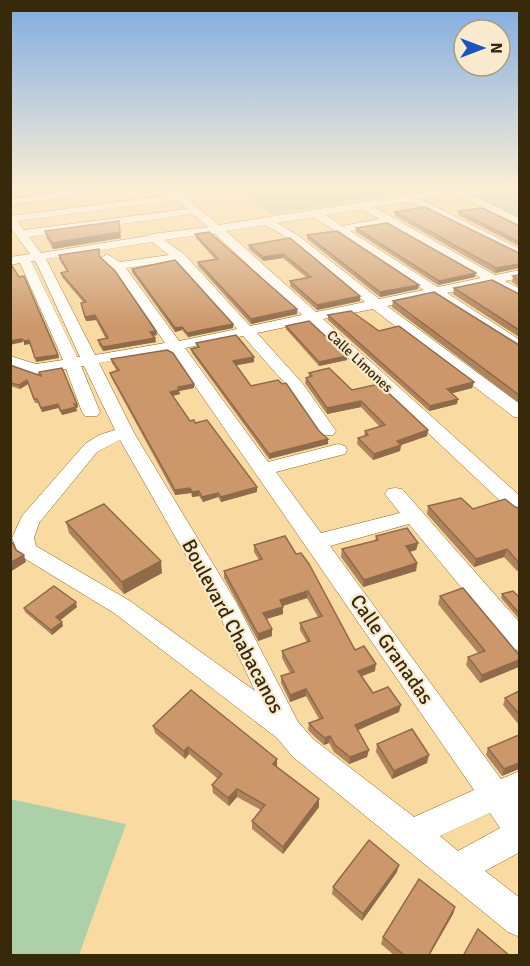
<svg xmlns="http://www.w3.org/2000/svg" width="530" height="966" font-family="Signika,sans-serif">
<rect width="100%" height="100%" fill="#f9daa1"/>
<g fill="#acd0a8">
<polygon points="239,190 373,190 385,196 271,214"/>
<polygon points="461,190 519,190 519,220"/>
<polygon points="10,799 126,824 79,955 11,955"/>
</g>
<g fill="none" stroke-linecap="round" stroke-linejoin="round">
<defs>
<g id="minor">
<polygon points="71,190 99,190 94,193 10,205 10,199"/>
<path d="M 166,190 L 177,190 L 219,225 L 436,190 L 462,190 L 520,218 L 520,225 L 453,193 L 420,199 L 520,249 L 520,257 L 415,204 L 406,202 L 374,207 L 495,275 L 520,270 L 520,278 L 505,281 L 520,289 L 520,299 L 491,284 L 447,293 L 520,340 L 520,351 L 433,296 L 387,306 L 520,404 L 520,418 L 514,417 L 373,309 L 323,319 L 520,496 L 520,515 L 513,513 L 310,322 L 257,333 L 303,384 L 336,431 L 333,435 L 321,435 L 291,390 L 243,336 L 185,348 L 268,462 L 338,444 L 345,446 L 347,450 L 345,454 L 276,472 L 321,533 L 400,513 L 385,494 L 388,489 L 395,488 L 402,489 L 520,623 L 520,651 L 511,648 L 409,524 L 330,546 L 501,779 L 520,771 L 520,800 L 518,801 L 520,852 L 485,871 L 520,898 L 520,937 L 508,932 L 293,757 L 277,738 L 114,613 L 19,555 L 12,538 L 22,516 L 85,444 L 99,435 L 115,430 L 84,366 L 81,366 L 100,412 L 97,416 L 85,416 L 82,412 L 66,369 L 35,374 L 10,366 L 10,356 L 36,364 L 63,360 L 20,263 L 10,265 L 10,257 L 30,254 L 10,227 L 10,216 L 171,195 ZM 177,200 L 187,209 L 24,230 L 17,221 ZM 362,209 L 379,219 L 342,226 L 326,215 ZM 193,214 L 208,227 L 152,234 L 147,236 L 41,253 L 29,237 ZM 314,217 L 424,290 L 379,299 L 299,236 L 277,223 ZM 387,224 L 481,278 L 438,287 L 350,231 ZM 265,225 L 291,240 L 365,302 L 316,312 L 226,231 ZM 214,233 L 302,315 L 250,326 L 184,254 L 164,240 ZM 152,242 L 169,255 L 120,262 L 107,254 L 101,258 L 114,269 L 165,343 L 95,355 L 46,259 ZM 31,261 L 35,261 L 37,264 L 80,357 L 77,357 ZM 177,261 L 237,329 L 179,341 L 126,268 ZM 171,351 L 474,790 L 414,817 L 313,739 L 298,722 L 236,602 L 134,433 L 99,363 ZM 120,440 L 217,610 L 255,691 L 130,601 L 36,546 L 34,538 L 39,523 L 97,452 ZM 490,813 L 500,828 L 458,851 L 440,836 Z"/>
</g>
</defs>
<use href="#minor" stroke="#8b671a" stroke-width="1"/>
<use href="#minor" fill="#fff" fill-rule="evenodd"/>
</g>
<g fill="#af835c">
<polygon points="458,211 519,226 519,246 458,215"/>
<polygon points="395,212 519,253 519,268 495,273 395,216"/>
<polygon points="356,228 475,277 438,285 356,232"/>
<polygon points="45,231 120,232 121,238 53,249 46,237"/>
<polygon points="195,234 297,309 297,314 251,324 198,266 198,262 215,259 196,238"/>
<polygon points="307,235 418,289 380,297 307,239"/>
<polygon points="290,238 360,301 317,310 290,286 290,281 307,278 283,258 263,261 249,249 249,245"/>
<polygon points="59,255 99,256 156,331 157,335 153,336 156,342 103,351 99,345 98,340 106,339 96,320 86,321 81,303 84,303 62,277 61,273 67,272 59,259"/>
<polygon points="132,269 233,328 188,337 182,330 175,332 132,272"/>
<polygon points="519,275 519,287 512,282 513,276"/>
<polygon points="454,288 519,294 519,337 453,294"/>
<polygon points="393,301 519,345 519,403 392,307"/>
<polygon points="328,315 379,331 474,382 472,388 451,393 457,404 429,411 328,320"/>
<polygon points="286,326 347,356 347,360 319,366 286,329"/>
<polygon points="196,343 254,362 236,365 251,386 328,444 269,459 192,353 191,349 197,347"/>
<polygon points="111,359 194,388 179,391 180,394 173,396 190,421 195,423 257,487 257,492 221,502 218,497 203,502 199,496 192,497 191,493 175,495 111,377 110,373 117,371 112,363"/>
<polygon points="10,365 40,375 39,372 77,404 78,407 76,408 77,411 62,415 58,408 42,412 38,403 35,403 28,384 20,389 10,386"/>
<polygon points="309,373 352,390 428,430 427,436 401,445 400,451 373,460 357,444 358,438 364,436 365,431 380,427 361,407 327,414 305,383 306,378 309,377"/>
<polygon points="428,506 473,509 515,507 519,508 519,570 517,571 504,557 474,567 427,514"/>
<polygon points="66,522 162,573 124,594 69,533"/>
<polygon points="285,536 355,650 375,671 362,676 373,693 399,712 357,730 367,757 349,764 334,752 329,743 324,745 315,737 308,730 309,723 319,719 306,696 290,702 281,683 281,676 290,673 282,658 282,651 307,642 300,630 300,623 318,617 307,598 283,606 283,614 266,619 272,629 272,636 258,641 224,578 224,571 259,560 254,552 254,545"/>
<polygon points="376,536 418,543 416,550 410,552 417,563 416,571 363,587 341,557 342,549 375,541"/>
<polygon points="502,594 519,597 519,619 501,598"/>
<polygon points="440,596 519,655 480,683 466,665 468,657 478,653 438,604"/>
<polygon points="77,607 60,620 63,626 52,635 25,612 24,608"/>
<polygon points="519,691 519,725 503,705 505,698"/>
<polygon points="153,726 276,767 319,807 283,854 252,829 252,821 261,810 237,797 229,806 213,793 212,785 218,779 189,754 185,759 155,733"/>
<polygon points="519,735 502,776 486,755 488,748"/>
<polygon points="377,744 427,763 392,779 376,752"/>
<polygon points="397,872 362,921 332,894 333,887"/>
<polygon points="455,907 453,914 429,956 395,956 381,944 383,937"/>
</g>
<g fill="#8f6a4b">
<polygon points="120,232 121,238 53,249 52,243"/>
<polygon points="283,254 283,258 263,261 263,257"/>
<polygon points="519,264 519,268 495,273 496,268"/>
<polygon points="476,273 475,277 438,285 439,281"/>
<polygon points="419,285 418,289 380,297 380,292"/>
<polygon points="360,296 360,301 317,310 317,305"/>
<polygon points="297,309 297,314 251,324 251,319"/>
<polygon points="95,315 96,320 86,321 85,317"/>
<polygon points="233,324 233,328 188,337 187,333"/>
<polygon points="182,327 182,330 175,332 175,328"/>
<polygon points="156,331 157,335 150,336 150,332"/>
<polygon points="155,338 156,342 103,351 103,347"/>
<polygon points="22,339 23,342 10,345 10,341"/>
<polygon points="29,340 30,344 24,345 24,341"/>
<polygon points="58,355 59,358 36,362 35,358"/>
<polygon points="347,356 347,360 319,366 319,362"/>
<polygon points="254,357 254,362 233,366 233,361"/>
<polygon points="27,380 28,384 20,389 19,385"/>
<polygon points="474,382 472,388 446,395 447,389"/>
<polygon points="194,384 194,388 179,391 180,394 171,396 170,392 178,387"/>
<polygon points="458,399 457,404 429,411 430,406"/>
<polygon points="361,401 361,407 327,414 327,408"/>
<polygon points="58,404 58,408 42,412 41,408"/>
<polygon points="74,404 77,404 78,407 76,408 77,411 62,415 61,411"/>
<polygon points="428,430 427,436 401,445 400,451 373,460 374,454 397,441"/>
<polygon points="328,439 328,444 269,459 269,454"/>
<polygon points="257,487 257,492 221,502 221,497"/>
<polygon points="190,488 191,493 175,495 175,490"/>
<polygon points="199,491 199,496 192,497 192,492"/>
<polygon points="218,493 218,497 203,502 202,497"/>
<polygon points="418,543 416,550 404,553 406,546"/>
<polygon points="507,549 504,557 474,567 476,559"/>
<polygon points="24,555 26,562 10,572 10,563"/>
<polygon points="161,561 162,573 124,594 122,582"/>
<polygon points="417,563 416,571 363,587 364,580"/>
<polygon points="308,591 307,598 279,607 280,600"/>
<polygon points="76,602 77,607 58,622 56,617"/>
<polygon points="283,607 283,614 263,620 263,613"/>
<polygon points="62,622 63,626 52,635 51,630"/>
<polygon points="272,629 272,636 258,641 258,634"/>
<polygon points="519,660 519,667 480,683 482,675"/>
<polygon points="376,664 375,671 357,678 358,671"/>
<polygon points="306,689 306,696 290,702 290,695"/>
<polygon points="401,705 399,712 354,732 355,725"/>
<polygon points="330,736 329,743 324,745 325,738"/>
<polygon points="188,747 189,754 185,759 184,751"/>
<polygon points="369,750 367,757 349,764 350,757"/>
<polygon points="429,755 427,763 392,779 394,771"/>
<polygon points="277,759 277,767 273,764"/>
<polygon points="519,763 519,769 502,776 504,769"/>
<polygon points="237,789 237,797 229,806 228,798"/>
<polygon points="319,799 319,807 283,854 283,847"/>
<polygon points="399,865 397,872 362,921 363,914"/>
<polygon points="455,907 453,914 429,956 428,956"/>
</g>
<g fill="#cc986b" stroke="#8f6a4b" stroke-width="1.5">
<polygon points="425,207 519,253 519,264 496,268 395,212"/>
<polygon points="482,208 519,226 519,242 458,211"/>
<polygon points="119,221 120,232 52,243 45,231"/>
<polygon points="387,223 476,273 439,281 356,228"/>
<polygon points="337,231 419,285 380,292 307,235"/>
<polygon points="209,232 297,309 251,319 198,262 218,259 195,234"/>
<polygon points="290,238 360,296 317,305 290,281 311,277 283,254 263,257 249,245"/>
<polygon points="99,249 99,256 115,271 156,331 150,332 155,338 103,347 98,340 108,338 95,315 85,317 81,303 86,302 61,273 68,271 59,255"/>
<polygon points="175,260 233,324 187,333 182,327 175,328 132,269"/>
<polygon points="10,264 11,264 19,277 24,276 58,355 35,358 29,340 24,341 22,339 10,341"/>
<polygon points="519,275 519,280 513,276"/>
<polygon points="492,280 519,294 519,330 454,288"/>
<polygon points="434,292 519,345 519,395 393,301"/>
<polygon points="351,311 379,331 399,326 474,382 447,389 458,399 430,406 328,315"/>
<polygon points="309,321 347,356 319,362 286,326"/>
<polygon points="236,335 254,357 233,361 251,386 278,380 282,384 286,383 319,431 328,439 269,454 191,349 199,347 196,343"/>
<polygon points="167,350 173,353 194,384 178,387 179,390 170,392 190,421 194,420 195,423 207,420 257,487 221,497 218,493 202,497 199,491 192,492 190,488 175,490 110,373 119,370 111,359"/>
<polygon points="10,365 41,376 39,372 62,368 77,404 74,404 76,407 61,411 58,404 41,408 37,399 34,399 27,380 19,385 10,383"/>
<polygon points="329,368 352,390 379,384 428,430 397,441 401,445 374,454 358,438 368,435 365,431 385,425 361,401 327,408 306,378 312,376 309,373"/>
<polygon points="461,498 473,509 505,499 515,507 519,508 519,563 507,549 476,559 428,506"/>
<polygon points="104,504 161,561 122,582 66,522"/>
<polygon points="407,528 418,543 406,546 417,563 364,580 342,549 378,540 376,536"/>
<polygon points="285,536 296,554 301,553 309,564 355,650 364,646 376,664 358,671 373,693 388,687 401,705 355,725 369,750 350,757 335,745 330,736 325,738 315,730 309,723 323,718 306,689 290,695 281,676 294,672 282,651 310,641 300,623 322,616 308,591 280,600 283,607 263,613 272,629 258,634 224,571 262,559 254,545"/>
<polygon points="10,542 13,543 16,550 24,555 10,563"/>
<polygon points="54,586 76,602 56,617 62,622 51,630 24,608"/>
<polygon points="463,588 519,655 519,660 482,675 468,657 485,651 440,596"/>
<polygon points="513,591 519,597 519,613 502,594"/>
<polygon points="191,690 277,759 273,764 319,799 283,847 252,821 265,805 237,789 228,798 212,785 222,774 188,747 184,751 153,726"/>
<polygon points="519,691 519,714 505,698"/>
<polygon points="412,729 429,755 394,771 377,744"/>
<polygon points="519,735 519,763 504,769 488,748"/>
<polygon points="369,840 399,865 363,914 333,887"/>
<polygon points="419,879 455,907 428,956 405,956 383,937"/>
<polygon points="478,929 510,956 463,956"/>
</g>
<linearGradient id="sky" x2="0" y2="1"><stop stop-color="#7face1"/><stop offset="0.58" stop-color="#fceed5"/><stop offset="1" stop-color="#fceed5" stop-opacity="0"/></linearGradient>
<rect width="530" height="326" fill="url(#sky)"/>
<g text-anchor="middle" stroke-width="4.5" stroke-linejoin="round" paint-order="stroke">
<g font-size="14" fill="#38290a" stroke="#f9eace">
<text transform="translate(360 361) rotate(43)" y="5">Calle Limones</text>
</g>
<g font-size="20" fill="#38290a" stroke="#f9eace">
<text transform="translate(233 626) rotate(62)" y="7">Boulevard Chabacanos</text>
<text transform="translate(392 649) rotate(55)" y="7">Calle Granadas</text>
</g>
</g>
<rect width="530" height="966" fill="none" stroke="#38290a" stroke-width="24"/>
<g transform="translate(482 48) rotate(90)"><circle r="28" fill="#f9eace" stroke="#ac9d80" stroke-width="1.5"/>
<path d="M0-4.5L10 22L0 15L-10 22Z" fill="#1a52bf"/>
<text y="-9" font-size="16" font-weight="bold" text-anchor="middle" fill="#38290a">N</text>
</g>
</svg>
